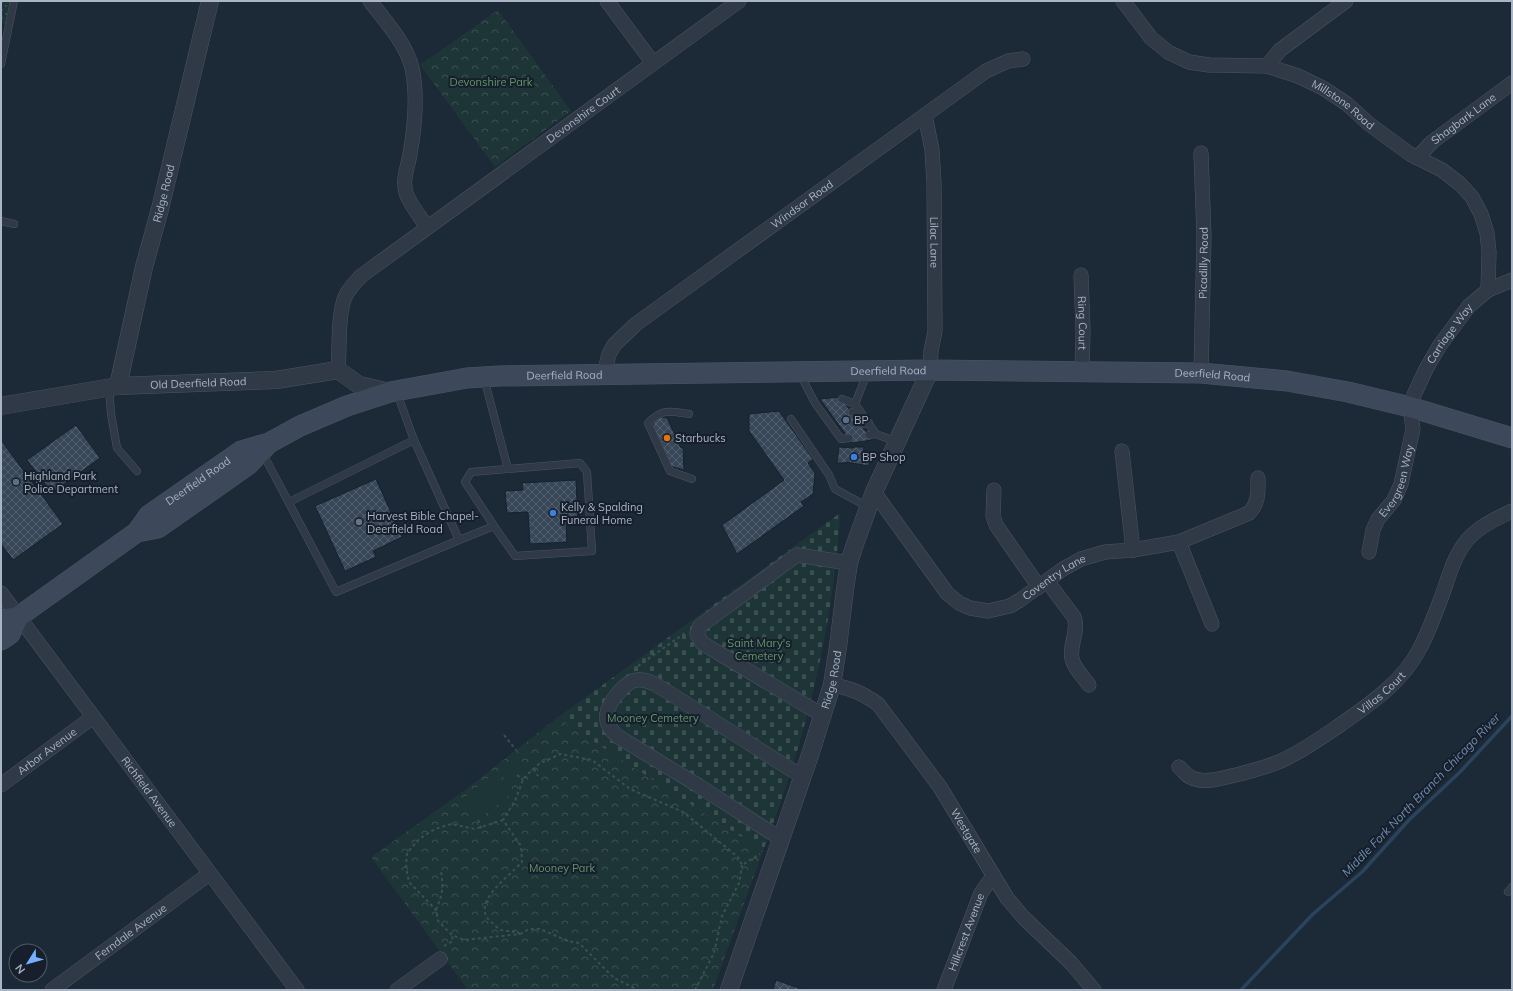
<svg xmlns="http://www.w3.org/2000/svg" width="1513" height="991" font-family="Mulish,sans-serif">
<defs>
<pattern id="grass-dots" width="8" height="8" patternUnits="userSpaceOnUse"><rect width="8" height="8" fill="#1e3537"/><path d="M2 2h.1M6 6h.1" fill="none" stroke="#3c5052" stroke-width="1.8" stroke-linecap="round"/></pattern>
<pattern id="cemetery-stones" width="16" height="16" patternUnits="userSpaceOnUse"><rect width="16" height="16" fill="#1e3537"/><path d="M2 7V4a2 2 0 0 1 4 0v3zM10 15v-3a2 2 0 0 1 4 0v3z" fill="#3c5052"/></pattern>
<pattern id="park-crowns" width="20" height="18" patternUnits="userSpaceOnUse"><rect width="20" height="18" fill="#1e3537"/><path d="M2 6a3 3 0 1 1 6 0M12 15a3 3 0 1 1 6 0" fill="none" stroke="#3c5052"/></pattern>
<pattern id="building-cross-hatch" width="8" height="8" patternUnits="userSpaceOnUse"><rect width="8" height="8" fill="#384758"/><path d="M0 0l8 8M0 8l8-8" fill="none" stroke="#525f6e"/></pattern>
</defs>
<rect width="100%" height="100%" fill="#1c2936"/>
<polygon fill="url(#grass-dots)" points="1,1 10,1 5,24 1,23"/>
<path fill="url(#cemetery-stones)" d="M 840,513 C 839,529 838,546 836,562 C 825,661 799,758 763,851 L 557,718 Z"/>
<g fill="url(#park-crowns)">
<polygon points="498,10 571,111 495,167 420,65"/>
<polygon points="557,718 763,851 713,990 468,990 371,857 465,790"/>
</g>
<g fill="#1e3537">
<polygon points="514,757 524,770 507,782 498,770"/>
<polygon points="492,775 509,795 475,822 459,802"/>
</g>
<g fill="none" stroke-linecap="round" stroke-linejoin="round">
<polyline stroke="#2c435e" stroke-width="3.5" points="1241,990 1313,914 1362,872 1409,820 1460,772 1512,716"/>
</g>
<g fill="url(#building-cross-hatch)" stroke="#18212d">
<polygon points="840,397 872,440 852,443 820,399"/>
<polygon points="779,411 813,459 808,463 815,473 813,494 801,502 804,506 737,554 722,525 784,480 749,431 749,414"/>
<polygon points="660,417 667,418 681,448 683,447 684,470 670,466 653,427 654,422"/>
<polygon points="76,425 100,458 52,493 27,460"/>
<polygon points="1,440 63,524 13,560 1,544"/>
<polygon points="839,447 853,448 854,447 864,447 863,451 870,451 869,466 846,462 846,463 837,463"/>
<polygon points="376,479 402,537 373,551 376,557 345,571 315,506"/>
<polygon points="576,480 578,522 566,522 567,542 530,544 528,512 507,513 505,491 523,490 522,483"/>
<polygon points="776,980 804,990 773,990"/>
</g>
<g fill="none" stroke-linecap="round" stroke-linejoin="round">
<defs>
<g id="service">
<polyline points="1,64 14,1"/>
<polyline points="1,221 14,224"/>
<polyline points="867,373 855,404 876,434"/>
<polyline points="800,374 815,403 841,439 849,438"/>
<polyline points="484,378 508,469"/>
<polyline points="109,387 111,414 117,448 137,471"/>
<polyline points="842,399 855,404"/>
<polyline points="852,412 860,411"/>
<path d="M 689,414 C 669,411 663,408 648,423 L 670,471 L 692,479"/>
<polyline points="791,419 829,475 835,489 868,507"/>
<polyline points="861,424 869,423"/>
<polyline points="869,435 876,434 897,442"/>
<polyline points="262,452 336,592 459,540 414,440 397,393"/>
<polyline points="289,502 414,440"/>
<polyline points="459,540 494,526 515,556 592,551 587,472 580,463 471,472 465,482 494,526"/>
<polyline points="1508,892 1512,887"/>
</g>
<g id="minor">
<path d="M 370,1 C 385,21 406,43 412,68 C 418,96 415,126 410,154 C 408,167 402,179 406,193 C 410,205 420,216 427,227"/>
<polyline points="607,1 653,63"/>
<path id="s1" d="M 1123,1 L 1151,38 L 1168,52 L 1189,62 L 1209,65 L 1267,66 L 1298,76 L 1323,88 L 1347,104 L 1369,124 L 1410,154 L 1442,170 L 1460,184 L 1472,197 L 1481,214 L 1487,233 L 1489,252 L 1488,290"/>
<polyline points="1267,66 1280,50 1346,1"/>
<path id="s2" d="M 925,115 L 932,150 L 934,183 L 935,331 L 931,351 L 930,370"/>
<path id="s3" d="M 1417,158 L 1432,142 L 1512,83"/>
<path id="s4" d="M 1081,275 L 1083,330 L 1082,371"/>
<path id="s5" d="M 338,370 C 340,349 337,310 347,293 C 351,287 356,281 361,276 L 739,1"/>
<path id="s6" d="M 1201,373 L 1204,237 L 1201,153"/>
<path id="s7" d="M 604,374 L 609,354 L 614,345 L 636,324 L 986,71 L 1008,61 L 1023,59"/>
<polyline points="1122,451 1133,550"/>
<polyline points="994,490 993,516 996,525 1039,587"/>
<path id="s8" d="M 874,492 L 947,593 L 959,603 L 970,608 L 988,611 L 1010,606 L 1020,600 L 1063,569 L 1081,559 L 1105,552 L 1133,550 L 1179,542 L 1249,513 C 1259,503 1258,492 1258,478"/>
<polyline points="1179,542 1212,624"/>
<path id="s9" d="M 1369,552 L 1373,530 L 1378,519 L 1394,500 L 1401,484 L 1413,429 L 1410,407 L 1414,395 L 1426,369 L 1440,345 L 1469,306 L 1488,290 L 1512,280"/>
<path d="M 1047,581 L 1074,617 C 1080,632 1067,647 1073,662 C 1076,670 1084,678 1089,685"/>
<path id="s10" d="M 1,593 L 297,990"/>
<path id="s11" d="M 832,685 C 851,688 862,693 878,704 L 940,787 L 1007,898 L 1024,918 L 1071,963 L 1094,990"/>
<polyline points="822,715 702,643 697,634 700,626 797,555 849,563"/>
<path id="s12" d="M 1179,767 C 1183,770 1186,775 1190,777 C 1204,785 1225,777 1240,774 C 1255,770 1270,766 1283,760 C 1304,750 1321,738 1340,725 C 1370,704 1403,682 1420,648 C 1428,633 1434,617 1440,601 C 1449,578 1454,551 1473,534 C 1485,523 1498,518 1512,511"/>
<path id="s13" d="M 1,785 L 93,717"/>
<path d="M 781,839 L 699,786 L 617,736 C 611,730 605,723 607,714 C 608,703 625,681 637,680 C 644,679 649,682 655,684 L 803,777"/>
<path id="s14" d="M 52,990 L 209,874"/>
<polyline points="397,990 440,959"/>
<path id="s15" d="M 944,990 L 981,893 L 993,876"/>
</g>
<g id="tertiary">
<path id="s16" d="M 118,386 L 144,267 L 160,209 L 210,1"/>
<path id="s17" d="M 1,406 L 118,386 L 276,380 L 338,370 L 359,385 L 390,392"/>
<path id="s18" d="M 729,990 L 810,755 L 832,685 L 838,647 L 845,589 L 849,563 L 855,544 L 874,492 L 930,370"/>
</g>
<g id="secondary">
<polyline points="137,532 158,528 248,465 268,444"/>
<path id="s19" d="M 1,620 L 18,617 L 137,532 L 149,515 L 241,451 L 269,443 L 300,426 L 347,406 L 390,392 L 467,378 L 499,376 L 930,370 L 1201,373 L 1287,381 L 1348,392 L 1410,407 L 1512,438"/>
<polyline points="1,640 10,634 18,617"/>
</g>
</defs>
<use href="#service" stroke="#4b5562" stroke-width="8"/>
<use href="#minor" stroke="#4b5562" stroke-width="15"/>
<use href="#tertiary" stroke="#4b5562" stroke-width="18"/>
<use href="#secondary" stroke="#4b5562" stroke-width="21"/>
<g stroke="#395152" stroke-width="2" stroke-dasharray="3 3" stroke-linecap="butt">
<polyline points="638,666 685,633"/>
<polyline points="504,735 516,750"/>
<polyline points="534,769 538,776"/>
<polyline points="517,775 523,780"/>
<polyline points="478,820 482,830"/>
<path d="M 503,820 L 475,829 L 451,824 L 435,829 L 419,839 L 407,853 L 406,868 L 409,882 L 436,910 L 438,921 L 452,935 L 464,940 L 520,934 C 514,930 508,932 501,930 C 498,929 494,924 491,922 C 469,903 510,876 522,862 L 521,846 L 503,820 L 515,801 L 523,780 L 529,773 L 539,764 L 560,754 L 592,760 L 630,789 L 683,812 L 738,857 L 742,865 L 760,854"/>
<polyline points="486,901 492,904"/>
<path d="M 436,910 C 442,895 444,888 441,871"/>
<polyline points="520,934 529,929 540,929 568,941 579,943 614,978 638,990"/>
<polyline points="444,946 453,941 452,935"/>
<polyline points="695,990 714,953 722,916 739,883 742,865"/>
</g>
<use href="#service" stroke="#303a47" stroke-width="7"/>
<use href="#minor" stroke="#303a47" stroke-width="14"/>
<use href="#tertiary" stroke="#303a47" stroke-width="17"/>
<use href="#secondary" stroke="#3d495a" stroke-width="20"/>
</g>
<g fill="#5c6f8a" stroke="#161f2b" stroke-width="1.5">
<circle cx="846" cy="420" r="4"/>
<circle cx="16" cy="482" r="4"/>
</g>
<circle fill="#e8710a" stroke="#161f2b" stroke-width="1.5" cx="667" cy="438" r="4"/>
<g fill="#3f7fe0" stroke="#161f2b" stroke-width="1.5">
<circle cx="854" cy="457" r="4"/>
<circle cx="553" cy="513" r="4"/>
</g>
<circle fill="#6b7280" stroke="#161f2b" stroke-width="1.5" cx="359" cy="522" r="4"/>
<g text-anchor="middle" stroke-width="4" stroke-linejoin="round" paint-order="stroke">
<g font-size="11" fill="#60966a" stroke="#161f2b">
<text x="491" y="86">Devonshire Park</text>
<text x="759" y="647">Saint Mary's<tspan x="759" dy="13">Cemetery</tspan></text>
<text x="653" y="722">Mooney Cemetery</text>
<text x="562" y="872">Mooney Park</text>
</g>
<g font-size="11" fill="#a9b5c5" stroke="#161f2b">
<text dy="4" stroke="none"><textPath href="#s1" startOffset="256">Millstone Road</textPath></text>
<text dy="4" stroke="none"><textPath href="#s5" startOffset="375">Devonshire Court</textPath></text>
<text dy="4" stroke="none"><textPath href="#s3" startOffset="61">Shagbark Lane</textPath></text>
<text dy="4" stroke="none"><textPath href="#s16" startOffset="198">Ridge Road</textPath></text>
<text dy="4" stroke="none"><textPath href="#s7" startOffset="266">Windsor Road</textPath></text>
<text dy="4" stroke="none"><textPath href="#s2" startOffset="128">Lilac Lane</textPath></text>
<text dy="4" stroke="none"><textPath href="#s6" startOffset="110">Picadilly Road</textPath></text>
<text dy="4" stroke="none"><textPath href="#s4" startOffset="48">Ring Court</textPath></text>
<text dy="4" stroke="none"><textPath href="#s9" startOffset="239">Carriage Way</textPath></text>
<text dy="4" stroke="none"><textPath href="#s19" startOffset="957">Deerfield Road</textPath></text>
<text dy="4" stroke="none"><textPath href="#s19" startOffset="633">Deerfield Road</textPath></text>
<text dy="4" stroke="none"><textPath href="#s19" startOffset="1281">Deerfield Road</textPath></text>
<text dy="4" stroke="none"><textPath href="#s17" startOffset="199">Old Deerfield Road</textPath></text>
<text dy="4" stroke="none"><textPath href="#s9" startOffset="78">Evergreen Way</textPath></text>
<text dy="4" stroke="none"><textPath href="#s19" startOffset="244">Deerfield Road</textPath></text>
<text dy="4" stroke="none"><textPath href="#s8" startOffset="246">Coventry Lane</textPath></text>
<text dy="4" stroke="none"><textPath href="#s18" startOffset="327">Ridge Road</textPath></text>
<text dy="4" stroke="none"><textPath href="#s12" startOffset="231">Villas Court</textPath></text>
<text dy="4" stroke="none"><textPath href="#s13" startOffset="57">Arbor Avenue</textPath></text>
<text dy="4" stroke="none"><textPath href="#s10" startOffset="248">Richfield Avenue</textPath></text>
<text dy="4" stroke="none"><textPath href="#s11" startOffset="205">Westgate</textPath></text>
<text dy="4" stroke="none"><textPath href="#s14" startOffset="98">Ferndale Avenue</textPath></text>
<text dy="4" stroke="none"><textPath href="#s15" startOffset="62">Hillcrest Avenue</textPath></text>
</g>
<g font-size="11" fill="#a9b5c5" stroke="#161f2b" text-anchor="start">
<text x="854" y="424">BP</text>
<text x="675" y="442">Starbucks</text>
<text x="862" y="461">BP Shop</text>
<text x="24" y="480">Highland Park<tspan x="24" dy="13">Police Department</tspan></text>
<text x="561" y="511">Kelly &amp; Spalding<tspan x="561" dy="13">Funeral Home</tspan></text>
<text x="367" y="520">Harvest Bible Chapel-<tspan x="367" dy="13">Deerfield Road</tspan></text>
</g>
<g font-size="12" font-style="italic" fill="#6e8eb1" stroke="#161f2b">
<text transform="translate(1421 795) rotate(-46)" y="4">Middle Fork North Branch Chicago River</text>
</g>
</g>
<rect width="1513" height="991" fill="none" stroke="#a9b5c5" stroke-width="4"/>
<g transform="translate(28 963) rotate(233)"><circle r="19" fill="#161f2b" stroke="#515b69"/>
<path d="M0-3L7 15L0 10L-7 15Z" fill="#74afff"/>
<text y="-6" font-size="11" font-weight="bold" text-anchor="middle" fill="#a9b5c5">N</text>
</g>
</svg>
